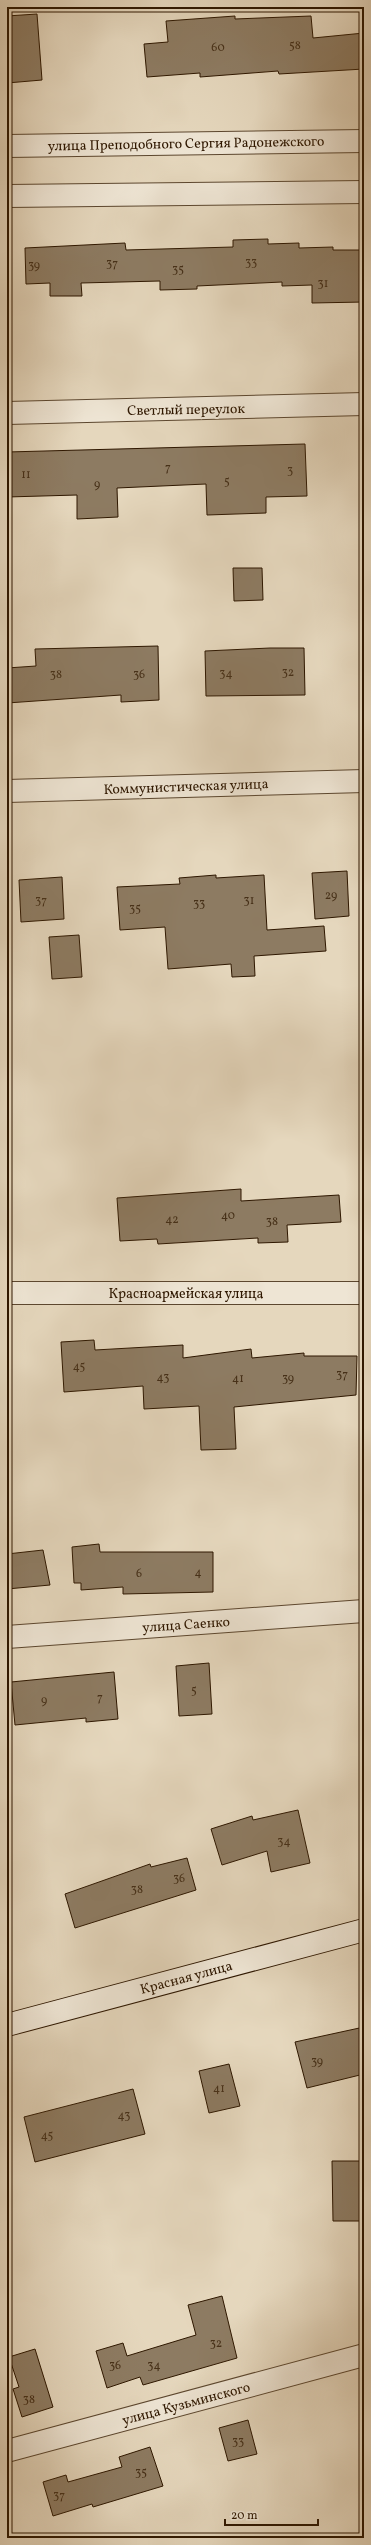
<svg xmlns="http://www.w3.org/2000/svg" width="371" height="2545" font-family="Vollkorn,serif">
<rect width="100%" height="100%" fill="#e5d7bd"/>
<filter id="stains"><feTurbulence type="fractalNoise" baseFrequency=".005" numOctaves="4"/><feColorMatrix values="0 0 0 0 .2 0 0 0 0 .09 0 0 0 0 .02 0 0 0 .5 -.17"/></filter>
<radialGradient id="worn" r=".72"><stop offset=".6" stop-color="#630" stop-opacity="0"/><stop offset="1" stop-color="#630" stop-opacity=".3"/></radialGradient>
<g fill="#8d7b62" stroke="#2e1700">
<polygon points="37,14 42,80 7,83 7,16"/>
<polygon points="235,16 235,19 311,16 313,38 364,33 364,69 279,74 278,71 200,77 200,73 147,77 144,44 168,42 166,21"/>
<polygon points="268,239 268,244 299,243 299,248 333,247 333,250 364,250 364,302 312,303 312,285 282,286 282,282 197,286 197,289 160,290 160,281 81,283 82,296 50,296 50,283 26,284 25,248 125,243 126,250 233,247 233,240"/>
<polygon points="305,444 307,496 266,497 266,513 207,515 206,484 117,488 118,517 77,519 77,495 7,497 7,452"/>
<polygon points="233,568 262,568 263,600 234,601"/>
<polygon points="158,646 159,700 121,702 121,695 7,703 7,668 36,666 35,649"/>
<polygon points="270,648 304,648 305,695 206,696 205,651"/>
<polygon points="347,871 349,916 315,919 312,873"/>
<polygon points="216,875 216,878 264,875 267,930 324,926 326,951 254,956 255,976 232,977 231,964 168,969 165,927 120,930 117,887 180,884 179,878"/>
<polygon points="62,877 64,919 21,922 19,880"/>
<polygon points="79,935 82,977 52,979 49,937"/>
<polygon points="241,1189 241,1201 339,1195 341,1222 287,1225 288,1242 258,1243 258,1238 158,1244 157,1239 120,1241 117,1198"/>
<polygon points="94,1340 95,1350 183,1345 183,1358 251,1349 252,1358 304,1353 304,1356 357,1356 356,1395 234,1407 236,1449 201,1450 199,1406 144,1409 143,1386 64,1392 61,1342"/>
<polygon points="99,1544 100,1552 213,1552 213,1592 123,1594 123,1587 81,1590 81,1583 74,1583 72,1547"/>
<polygon points="43,1550 50,1585 7,1589 7,1554"/>
<polygon points="209,1663 212,1714 179,1716 176,1666"/>
<polygon points="114,1672 118,1719 86,1722 86,1718 15,1725 11,1682"/>
<polygon points="298,1810 310,1863 271,1872 267,1851 222,1865 211,1829 252,1816 253,1820"/>
<polygon points="187,1858 196,1890 75,1928 65,1894 150,1864 151,1867"/>
<polygon points="364,2027 364,2074 307,2088 295,2042"/>
<polygon points="229,2064 240,2106 209,2113 199,2071"/>
<polygon points="133,2089 145,2134 35,2162 24,2117"/>
<polygon points="332,2161 364,2161 364,2221 333,2221"/>
<polygon points="222,2296 237,2358 143,2385 140,2377 107,2388 96,2351 123,2343 127,2356 196,2335 188,2305"/>
<polygon points="35,2349 53,2407 22,2417 13,2389 19,2387 9,2357"/>
<polygon points="248,2420 257,2454 228,2461 219,2428"/>
<polygon points="150,2447 163,2486 93,2507 92,2504 53,2516 43,2482 66,2475 68,2482 122,2467 119,2457"/>
</g>
<g fill="none" stroke-linecap="round" stroke-linejoin="round">
<defs>
<g id="minor">
<polyline points="7,413 364,404"/>
<polyline points="7,1293 364,1293"/>
<polyline points="7,1637 364,1611"/>
<polyline points="7,2451 364,2355"/>
</g>
<g id="tertiary">
<polyline points="7,146 364,141"/>
<polyline points="7,196 364,192"/>
<polyline points="7,791 364,781"/>
</g>
<polyline id="secondary" points="7,2025 364,1930"/>
</defs>
<use href="#minor" stroke="#5c472f" stroke-width="24"/>
<use href="#tertiary" stroke="#5c472f" stroke-width="24"/>
<use href="#secondary" stroke="#2e1700" stroke-width="24"/>
<use href="#minor" stroke="#eee5d4" stroke-width="22"/>
<use href="#tertiary" stroke="#eee5d4" stroke-width="22"/>
<use href="#secondary" stroke="#eee5d4" stroke-width="22"/>
</g>
<g text-anchor="middle" stroke-width="4" stroke-linejoin="round" paint-order="stroke">
<g font-size="12" fill="#463018">
<text x="295" y="49">58</text>
<text x="218" y="51">60</text>
<text x="251" y="266">33</text>
<text x="112" y="267">37</text>
<text x="34" y="269">39</text>
<text x="178" y="273">35</text>
<text x="323" y="287">31</text>
<text x="168" y="471">7</text>
<text x="290" y="474">3</text>
<text x="26" y="478">11</text>
<text x="227" y="485">5</text>
<text x="97" y="488">9</text>
<text x="288" y="676">32</text>
<text x="226" y="677">34</text>
<text x="56" y="678">38</text>
<text x="139" y="678">36</text>
<text x="331" y="899">29</text>
<text x="41" y="904">37</text>
<text x="249" y="904">31</text>
<text x="199" y="907">33</text>
<text x="135" y="912">35</text>
<text x="228" y="1219">40</text>
<text x="172" y="1223">42</text>
<text x="272" y="1225">38</text>
<text x="79" y="1370">45</text>
<text x="342" y="1378">37</text>
<text x="163" y="1381">43</text>
<text x="238" y="1382">41</text>
<text x="288" y="1382">39</text>
<text x="198" y="1576">4</text>
<text x="139" y="1577">6</text>
<text x="194" y="1694">5</text>
<text x="100" y="1701">7</text>
<text x="44" y="1704">9</text>
<text x="284" y="1845">34</text>
<text x="179" y="1882">36</text>
<text x="137" y="1893">38</text>
<text x="317" y="2065">39</text>
<text x="219" y="2092">41</text>
<text x="124" y="2119">43</text>
<text x="47" y="2139">45</text>
<text x="216" y="2347">32</text>
<text x="115" y="2369">36</text>
<text x="154" y="2369">34</text>
<text x="29" y="2403">38</text>
<text x="238" y="2445">33</text>
<text x="141" y="2476">35</text>
<text x="59" y="2499">37</text>
</g>
<g font-size="14" fill="#2e1700" stroke="#eee5d4">
<text transform="translate(186 143) rotate(-1)" y="5">улица Преподобного Сергия Радонежского</text>
<text transform="translate(186 409) rotate(-1)" y="5">Светлый переулок</text>
<text transform="translate(186 786) rotate(-2)" y="5">Коммунистическая улица</text>
<text x="186" y="1298">Красноармейская улица</text>
<text transform="translate(186 1624) rotate(-4)" y="5">улица Саенко</text>
<text transform="translate(186 1977) rotate(-15)" y="5">Красная улица</text>
<text transform="translate(186 2403) rotate(-15)" y="5">улица Кузьминского</text>
</g>
</g>
<rect width="371" height="2545" fill="none" stroke="#e5d7bd" stroke-width="24"/>
<rect x="8" y="8" width="355" height="2529" fill="none" stroke="#2e1700" stroke-width="2"/>
<rect x="12" y="12" width="347" height="2521" fill="none" stroke="#2e1700"/>
<path d="M225 2519v6h93v-6" fill="none" stroke="#2e1700" stroke-width="2"/>
<text x="231" y="2519" font-size="12" fill="#2e1700" stroke="#eee5d4" stroke-width="3" paint-order="stroke">20 m</text>
<rect width="100%" height="100%" filter="url(#stains)"/>
<rect width="100%" height="100%" fill="url(#worn)"/>
</svg>
